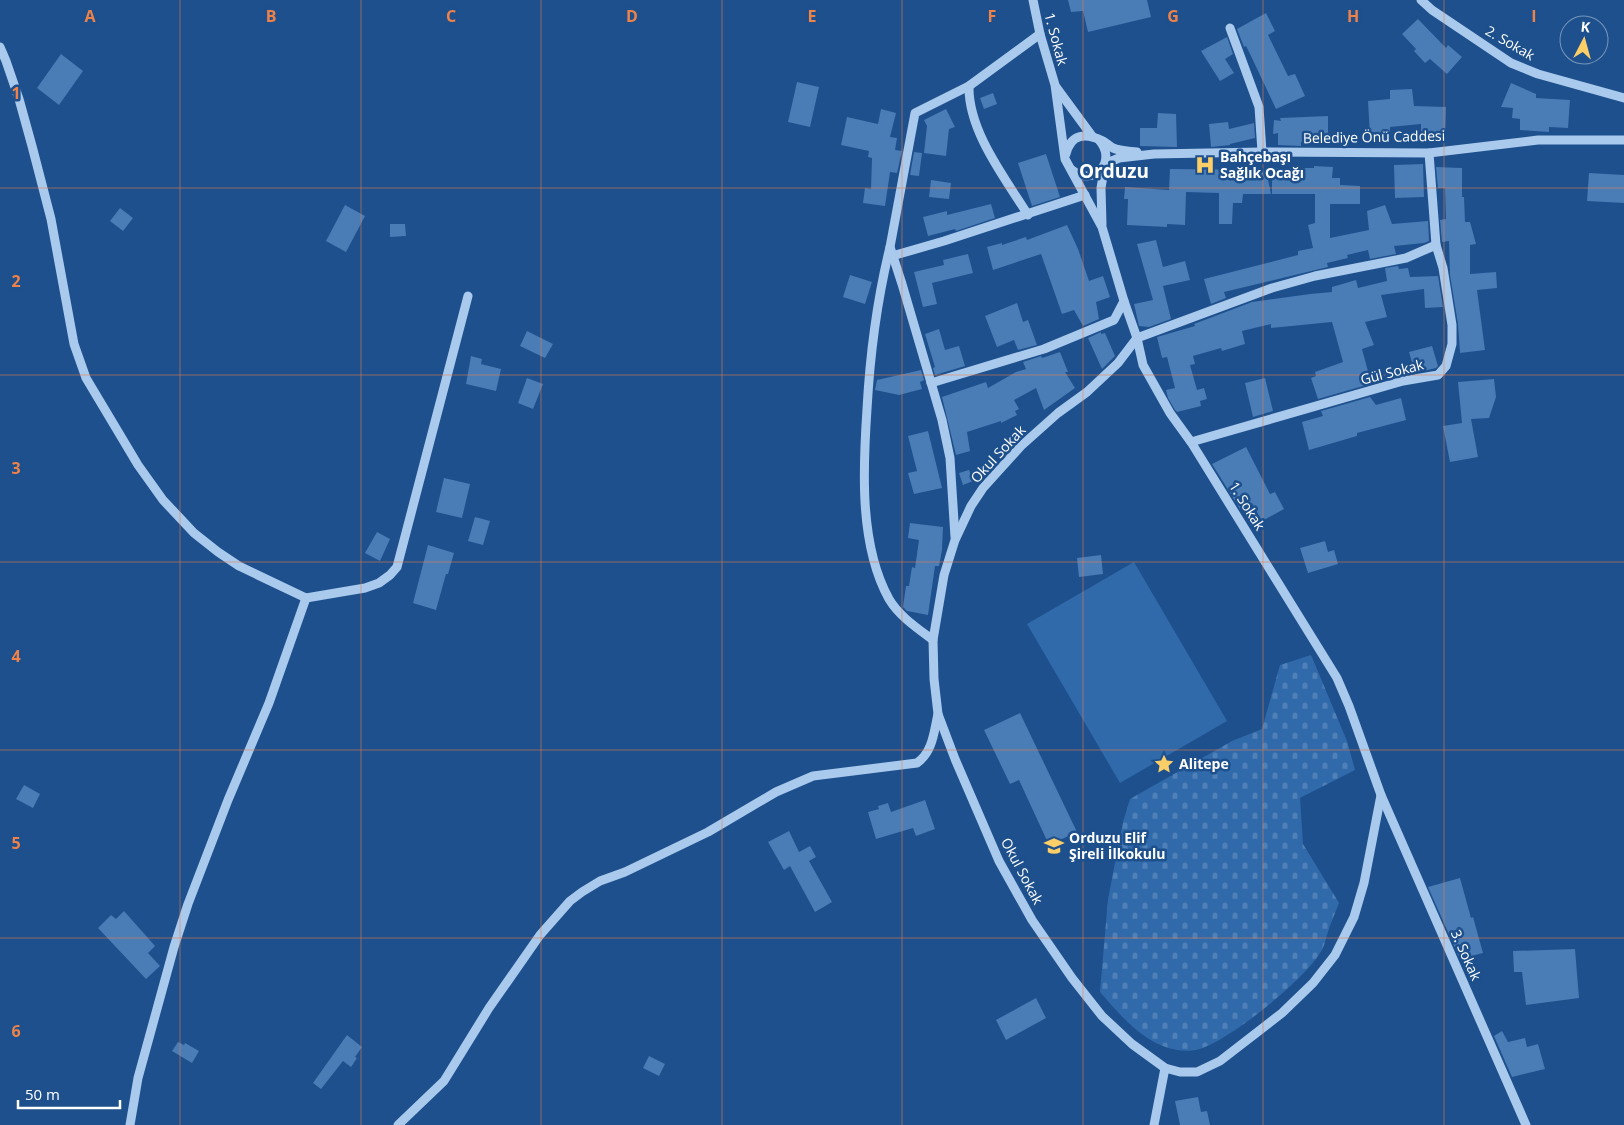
<svg xmlns="http://www.w3.org/2000/svg" width="1624" height="1125" font-family="'Open Sans',sans-serif">
<defs>
<pattern id="cemetery-stones" width="16" height="16" patternUnits="userSpaceOnUse" patternTransform="scale(1.25)"><rect width="16" height="16" fill="#306aaa"/><path d="M2 7V4a2 2 0 0 1 4 0v3zM10 15v-3a2 2 0 0 1 4 0v3z" fill="#4f80b7"/></pattern>
</defs>
<rect width="100%" height="100%" fill="#1d508c"/>
<polygon fill="#306aaa" points="1134,562 1227,721 1120,783 1027,624"/>
<path fill="url(#cemetery-stones)" d="M 1311,655 L 1347,741 L 1355,770 L 1300,798 L 1303,844 L 1339,903 C 1335,914 1330,924 1327,935 C 1325,941 1324,948 1320,953 C 1305,979 1226,1044 1196,1050 C 1191,1051 1183,1051 1177,1050 C 1145,1045 1120,1015 1100,992 L 1108,899 L 1123,822 L 1130,799 L 1232,741 L 1262,729 L 1280,665 Z"/>
<g fill="#4a7cb6">
<polygon points="1068,0 1147,0 1151,17 1088,32 1083,11 1071,12"/>
<polygon points="1266,13 1275,31 1268,35 1288,76 1295,74 1305,96 1276,109 1251,56 1246,46 1244,47 1237,29"/>
<polygon points="1418,19 1446,48 1448,45 1462,57 1447,74 1430,59 1425,63 1414,51 1416,49 1402,34"/>
<polygon points="1227,37 1233,54 1225,59 1234,73 1220,81 1201,51"/>
<polygon points="61,54 83,71 59,105 37,88"/>
<polygon points="797,82 819,87 810,127 788,122"/>
<polygon points="1511,83 1536,94 1536,98 1570,100 1568,128 1549,127 1549,132 1520,130 1520,119 1512,118 1513,108 1501,107"/>
<polygon points="1412,89 1414,106 1446,107 1445,139 1421,139 1421,124 1390,127 1390,135 1370,136 1368,101 1390,99 1390,90"/>
<polygon points="993,93 997,104 984,109 980,98"/>
<polygon points="881,109 896,113 890,137 897,138 895,150 902,151 897,173 890,172 885,206 863,203 865,188 871,189 872,158 868,157 869,151 841,145 847,117 878,124"/>
<polygon points="946,109 955,127 949,129 946,156 924,153 927,126 924,120"/>
<polygon points="1158,113 1176,114 1177,147 1140,146 1140,128 1157,128"/>
<polygon points="1328,116 1328,141 1301,142 1301,146 1278,145 1278,133 1273,134 1274,120 1281,121 1280,118"/>
<polygon points="1228,122 1229,129 1254,123 1255,138 1230,144 1230,145 1211,147 1209,124"/>
<polygon points="914,152 922,153 919,176 910,175"/>
<polygon points="1046,154 1060,197 1032,206 1018,163"/>
<polygon points="1423,164 1424,197 1395,198 1394,165"/>
<polygon points="1314,166 1333,167 1332,178 1340,178 1340,185 1360,186 1360,204 1330,204 1330,238 1369,230 1367,211 1385,205 1392,224 1428,221 1429,241 1424,243 1394,246 1396,254 1370,259 1368,250 1347,255 1348,258 1327,263 1328,267 1224,292 1226,298 1211,304 1204,279 1298,255 1298,251 1313,248 1308,225 1315,223 1315,194 1272,194 1272,168 1314,168"/>
<polygon points="1436,167 1462,168 1462,197 1464,197 1465,222 1470,222 1476,244 1470,245 1470,274 1496,272 1497,288 1477,290 1485,350 1460,353 1458,324 1450,275 1449,241 1442,242 1440,220 1446,219 1445,188 1438,188"/>
<polygon points="1170,169 1266,170 1271,194 1243,194 1242,203 1233,203 1232,224 1219,224 1219,193 1186,192 1185,225 1167,224 1167,227 1127,225 1128,199 1124,199 1125,187 1169,190"/>
<polygon points="1589,173 1624,175 1624,203 1587,201"/>
<polygon points="931,180 951,183 949,199 929,197"/>
<polygon points="991,204 995,218 956,231 955,229 928,236 923,217 947,211 947,215"/>
<polygon points="345,205 365,216 346,252 326,241"/>
<polygon points="120,208 133,218 123,231 110,221"/>
<polygon points="390,224 405,224 406,236 390,237"/>
<polygon points="1067,225 1078,249 1089,281 1103,276 1110,297 1096,302 1099,319 1083,326 1074,310 1062,314 1041,254 993,270 987,247 1002,243 1002,245 1026,237 1027,240"/>
<polygon points="1156,240 1163,267 1185,261 1190,280 1163,286 1171,319 1149,327 1139,326 1134,304 1153,300 1137,244"/>
<polygon points="968,254 973,273 932,283 937,304 923,307 914,272 944,265 943,260"/>
<polygon points="1398,266 1399,269 1408,268 1410,277 1438,276 1443,307 1425,308 1424,289 1381,295 1387,317 1365,322 1374,345 1362,349 1369,375 1374,373 1377,382 1318,399 1311,378 1316,376 1315,372 1343,362 1332,322 1271,328 1271,324 1242,331 1245,344 1222,351 1221,348 1193,356 1195,364 1190,365 1197,390 1204,388 1207,399 1200,401 1201,406 1177,412 1175,410 1168,398 1166,390 1175,388 1167,357 1162,358 1157,337 1195,326 1194,324 1252,302 1310,294 1332,292 1332,287 1356,280 1358,288 1387,281 1385,268"/>
<polygon points="850,275 872,282 865,304 843,297"/>
<polygon points="1017,303 1023,322 1028,320 1037,345 1018,350 1014,340 997,347 985,316"/>
<polygon points="939,329 945,350 959,346 965,366 935,375 933,368 935,367 925,334"/>
<polygon points="527,331 553,344 545,358 520,346"/>
<polygon points="1101,332 1101,334 1105,333 1115,356 1102,369 1088,338"/>
<polygon points="1432,346 1438,366 1436,368 1415,373 1409,352"/>
<polygon points="1060,352 1068,372 1065,372 1075,388 1044,410 1036,388 1014,400 1019,409 1015,411 1017,415 1001,423 1001,421 967,432 970,451 956,455 942,397 986,382 988,388 1016,372 1026,369 1023,362 1041,356 1042,358"/>
<polygon points="471,356 482,359 481,364 501,369 496,391 466,384"/>
<polygon points="921,370 924,380 920,382 922,389 899,395 875,390 877,380"/>
<polygon points="527,378 543,384 533,409 518,403"/>
<polygon points="1265,378 1273,411 1253,417 1245,383"/>
<polygon points="1494,379 1496,397 1489,418 1471,419 1478,457 1450,462 1443,426 1462,423 1458,382"/>
<polygon points="1370,397 1376,405 1401,398 1406,420 1357,433 1357,436 1309,450 1302,422 1323,416 1321,411"/>
<polygon points="928,431 942,488 914,494 908,473 917,471 908,436"/>
<polygon points="1246,447 1270,494 1275,492 1284,509 1262,521 1252,503 1240,509 1212,464"/>
<polygon points="969,470 973,481 963,485 959,473"/>
<polygon points="444,478 470,484 462,518 436,512"/>
<polygon points="475,517 490,521 483,545 468,541"/>
<polygon points="910,523 943,527 942,550 939,566 935,566 928,615 907,611 903,607 906,586 909,586 912,567 915,568 919,540 908,538"/>
<polygon points="377,532 390,539 380,561 365,553"/>
<polygon points="1325,541 1328,552 1334,550 1338,564 1308,573 1300,548"/>
<polygon points="428,545 454,553 448,574 446,574 436,610 413,603"/>
<polygon points="1101,555 1103,574 1079,577 1077,558"/>
<polygon points="1020,713 1077,832 1049,845 1019,780 1010,784 984,730"/>
<polygon points="24,785 40,794 33,808 16,799"/>
<polygon points="925,800 935,829 916,836 913,828 876,839 868,812 879,809 878,806 888,803 891,812"/>
<polygon points="789,831 799,852 810,846 816,857 809,861 832,902 815,912 790,866 784,870 768,842"/>
<polygon points="1460,878 1471,918 1473,917 1483,953 1460,959 1428,887"/>
<polygon points="124,911 155,946 148,953 160,966 146,979 98,928 111,915 116,919"/>
<polygon points="1575,949 1579,998 1526,1005 1522,972 1514,972 1513,951"/>
<polygon points="1036,998 1046,1018 1006,1040 996,1020"/>
<polygon points="1502,1031 1508,1042 1525,1038 1527,1047 1538,1044 1545,1069 1512,1077 1494,1036"/>
<polygon points="347,1035 362,1047 355,1057 357,1058 351,1067 343,1061 321,1089 313,1083"/>
<polygon points="178,1042 184,1045 185,1043 199,1051 192,1063 172,1051"/>
<polygon points="649,1056 665,1064 659,1076 643,1068"/>
<polygon points="1198,1097 1201,1112 1207,1111 1210,1125 1180,1125 1175,1101"/>
</g>
<g fill="none" stroke-linecap="round" stroke-linejoin="round">
<g stroke="#a9c9ed" stroke-width="9">
<polyline points="1033,0 1040,34 1055,85 1065,159 1102,227 1124,301 1137,338 1143,365 1170,413 1191,442 1337,678 1349,706 1381,795 1526,1125"/>
<polyline points="1421,0 1432,10 1511,63 1538,74 1624,98"/>
<polyline points="1230,28 1259,107 1262,152"/>
<polyline points="0,47 6,61 19,99 32,146 51,219 74,344 86,378 138,465 163,500 194,533 218,552 239,566 306,598 365,588 379,583 390,575 397,567 468,296"/>
<path d="M 969,86 C 968,131 1005,178 1028,215"/>
<polyline points="1056,87 1092,136"/>
<path d="M 1066,154 C 1071,133 1086,133 1103,141 C 1107,143 1109,146 1113,148 C 1120,151 1129,151 1137,152"/>
<path d="M 1072,170 C 1094,188 1118,161 1099,140"/>
<polyline points="1102,224 1101,188 1105,164 1119,158 1154,154 1262,152 1429,153 1538,140 1624,140"/>
<path d="M 890,247 C 877,300 870,354 867,409 C 863,468 859,545 889,599 C 899,616 917,628 933,640"/>
<polyline points="892,256 944,241 1085,195"/>
<polyline points="931,383 1044,349 1114,320 1124,301"/>
<polyline points="1191,442 1403,381 1438,375 1446,366 1452,344 1452,325 1443,268 1436,245 1429,153"/>
<polyline points="955,537 950,458 942,420 902,284 890,247 915,113 969,86 1040,34"/>
<polyline points="1381,795 1364,883 1354,917 1335,955 1313,983 1282,1013 1220,1061 1197,1072 1180,1072 1165,1068 1132,1044 1102,1016 1072,978 1032,920 999,861 955,759 938,714 934,679 933,640 944,575 955,540 971,506 983,488 1021,446 1058,413 1087,392 1118,363 1137,338 1272,288 1315,276 1406,258 1436,245"/>
<polyline points="130,1125 138,1078 174,947 188,904 228,800 269,703 306,598"/>
<path d="M 398,1125 L 444,1081 L 489,1008 L 540,935 L 570,901 L 582,892 L 600,881 L 625,872 L 708,832 L 776,792 L 813,776 L 917,763 C 933,752 934,731 938,714"/>
<polyline points="1154,1125 1165,1068"/>
</g>
</g>
<path fill="none" stroke="#ee8249" stroke-width="1" stroke-opacity="0.55" d="M 180,0 L 180,1125M 361,0 L 361,1125M 541,0 L 541,1125M 722,0 L 722,1125M 902,0 L 902,1125M 1083,0 L 1083,1125M 1263,0 L 1263,1125M 1444,0 L 1444,1125M 0,188 L 1624,188M 0,375 L 1624,375M 0,562 L 1624,562M 0,750 L 1624,750M 0,938 L 1624,938"/>
<defs>
<symbol id="hospital-bare" viewBox="-9 -9 18 18"><path d="M-5-5h3v3.5h4V-5h3V5h-3V1.5h-4V5h-3Z" fill="#fcce68" stroke="#1d508c" stroke-width="2.5" paint-order="stroke"/></symbol>
<symbol id="sight-bare" viewBox="-9 -9 18 18"><path d="M0-6L1.8-2.2L6-1.7L2.9 1.2L3.7 5.4L0 3.3L-3.7 5.4L-2.9 1.2L-6-1.7L-1.8-2.2Z" fill="#fcce68" stroke="#1d508c" stroke-width="2.5" paint-order="stroke"/></symbol>
<symbol id="school-bare" viewBox="-9 -9 18 18"><path d="M0-5L7-2L0 1L-7-2ZM-4 1L0 2.5L4 1V4Q0 6-4 4Z" fill="#fcce68" stroke="#1d508c" stroke-width="2.5" paint-order="stroke"/></symbol>
</defs>
<g fill-rule="evenodd">
<use href="#hospital-bare" x="1191" y="151" width="28" height="28"/>
<use href="#sight-bare" x="1150" y="750" width="28" height="28"/>
<use href="#school-bare" x="1040" y="832" width="28" height="28"/>
</g>
<g text-anchor="middle" stroke-width="5" stroke-linejoin="round" paint-order="stroke">
<g font-size="14" fill="#fff" stroke="#1d508c">
<text transform="translate(1056 39) rotate(75)" y="5">1. Sokak</text>
<text transform="translate(1510 43) rotate(30)" y="5">2. Sokak</text>
<text transform="translate(1374 137) rotate(-1)" y="5">Belediye Önü Caddesi</text>
<text transform="translate(1392 372) rotate(-14)" y="5">Gül Sokak</text>
<text transform="translate(998 454) rotate(-47)" y="5">Okul Sokak</text>
<text transform="translate(1247 506) rotate(58)" y="5">1. Sokak</text>
<text transform="translate(1022 871) rotate(62)" y="5">Okul Sokak</text>
<text transform="translate(1466 955) rotate(66)" y="5">3. Sokak</text>
</g>
<g font-size="14" font-weight="bold" fill="#fff" stroke="#1d508c" text-anchor="start">
<text x="1220" y="162">Bahçebaşı<tspan x="1220" dy="16">Sağlık Ocağı</tspan></text>
<text x="1179" y="769">Alitepe</text>
<text x="1069" y="843">Orduzu Elif<tspan x="1069" dy="16">Şireli İlkokulu</tspan></text>
</g>
<g font-size="19" font-weight="bold" fill="#fff" stroke="#1d508c">
<text x="1114" y="178">Orduzu</text>
</g>
</g>
<g font-size="16" text-anchor="middle" font-weight="bold" fill="#ee8249" stroke="#1d508c" stroke-width="5" stroke-linejoin="round" paint-order="stroke">
<text x="90" y="22">A</text>
<text x="271" y="22">B</text>
<text x="451" y="22">C</text>
<text x="632" y="22">D</text>
<text x="812" y="22">E</text>
<text x="992" y="22">F</text>
<text x="1173" y="22">G</text>
<text x="1353" y="22">H</text>
<text x="1534" y="22">I</text>
<text x="16" y="99">1</text>
<text x="16" y="287">2</text>
<text x="16" y="474">3</text>
<text x="16" y="662">4</text>
<text x="16" y="849">5</text>
<text x="16" y="1037">6</text>
</g>
<g transform="translate(1584 40) rotate(6)"><circle r="24" fill="#1d508c" stroke="#7796ba"/>
<path d="M0-4L9 19L0 12L-9 19Z" fill="#fcce68"/>
<text y="-8" font-size="14" font-weight="bold" text-anchor="middle" fill="#ffffff">K</text>
</g>
<path d="M18 1100v8h102v-8" fill="none" stroke="#ffffff" stroke-width="2.5"/>
<text x="25" y="1100" font-size="15" fill="#ffffff" stroke="#1d508c" stroke-width="4" paint-order="stroke">50 m</text>
</svg>
